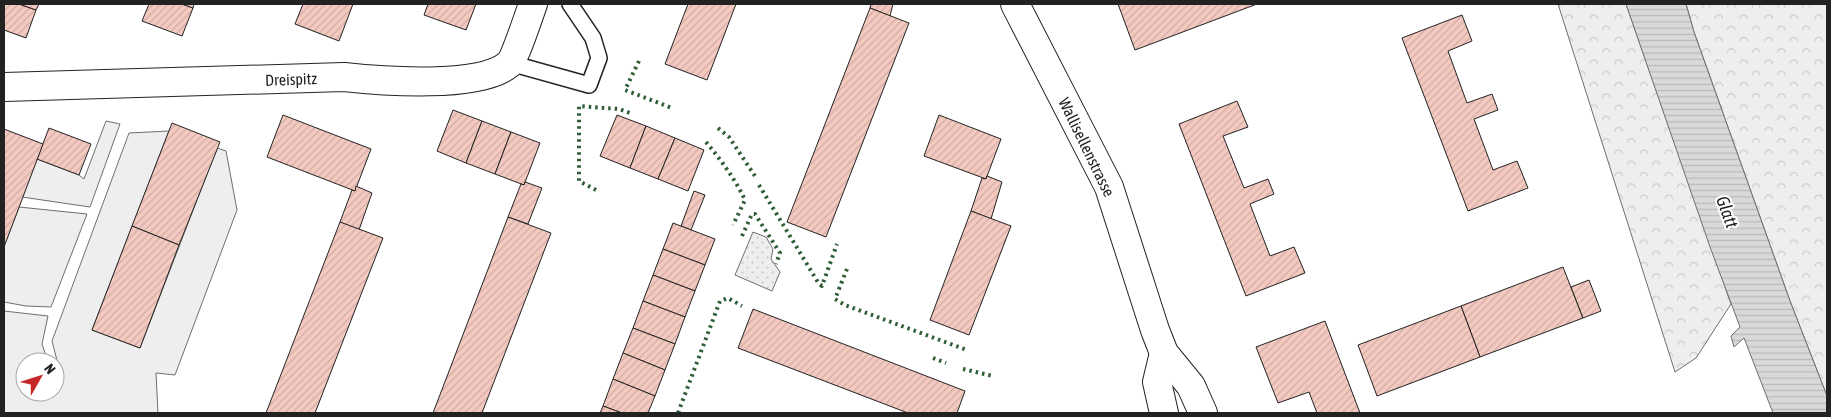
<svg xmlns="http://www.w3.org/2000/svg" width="1831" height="417" font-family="'Asap Condensed',sans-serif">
<defs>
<pattern id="forest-crowns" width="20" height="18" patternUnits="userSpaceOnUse" patternTransform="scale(1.25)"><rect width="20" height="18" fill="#eee"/><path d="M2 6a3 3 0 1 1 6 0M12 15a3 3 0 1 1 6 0" fill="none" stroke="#ccc"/></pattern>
<pattern id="park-dots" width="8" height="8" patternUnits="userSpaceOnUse" patternTransform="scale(1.25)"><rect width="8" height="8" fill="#eee"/><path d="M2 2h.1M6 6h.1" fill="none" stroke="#ccc" stroke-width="1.8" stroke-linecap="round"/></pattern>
<pattern id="water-rules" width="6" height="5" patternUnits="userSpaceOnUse" patternTransform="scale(1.25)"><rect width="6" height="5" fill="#d9d9d9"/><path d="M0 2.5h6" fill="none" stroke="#bababa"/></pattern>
<pattern id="building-hatch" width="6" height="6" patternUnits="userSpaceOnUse" patternTransform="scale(1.25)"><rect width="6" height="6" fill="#f3c9c0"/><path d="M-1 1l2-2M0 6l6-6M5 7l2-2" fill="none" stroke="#d0aca5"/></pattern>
</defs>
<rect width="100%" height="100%" fill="#fff"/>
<g fill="#eee" stroke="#6f6f6f">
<polygon points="106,121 120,124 90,207 22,197 37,159 79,175 84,179"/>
<polygon points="169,131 92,330 140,348 217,148 226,151 237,210 175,375 156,373 158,413 4,413 4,311 48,316 42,344 48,362 25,362 25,392 55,392 55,373 60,372 52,341 129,133"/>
<polygon points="19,207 87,214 51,307 26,306 4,302 4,246"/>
</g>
<g fill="url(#forest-crowns)" stroke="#6f6f6f">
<polygon points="1558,4 1626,4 1731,304 1696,358 1675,372"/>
<polygon points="1686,4 1827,4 1827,396 1790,301 1694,32"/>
</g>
<polygon fill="url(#park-dots)" stroke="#6f6f6f" points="753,232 766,237 773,249 771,259 780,272 772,291 735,275"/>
<polygon fill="url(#water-rules)" stroke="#6f6f6f" points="1626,4 1686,4 1694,32 1790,301 1827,396 1827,413 1773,413 1744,338 1734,347 1731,336 1740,327 1710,247"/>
<g fill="url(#building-hatch)" stroke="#222">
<polygon points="4,4 19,4 36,10 26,38 4,30"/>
<polygon points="19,4 39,4 36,10"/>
<polygon points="149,4 182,4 193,8 182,36 142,21"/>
<polygon points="182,4 194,4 193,8"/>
<polygon points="303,4 353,4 339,41 295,24"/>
<polygon points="428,4 476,4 466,30 424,15"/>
<polygon points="688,4 736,4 707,80 665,64"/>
<polygon points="871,4 893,4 890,16 870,8"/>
<polygon points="1118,4 1257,4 1135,50"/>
<polygon points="870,8 909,23 826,237 787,222"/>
<polygon points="1462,15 1472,41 1448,51 1467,103 1492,94 1498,110 1474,119 1493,170 1517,161 1528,188 1468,211 1402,38"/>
<polygon points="1237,101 1248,127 1223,136 1244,188 1268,179 1274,194 1250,204 1270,256 1294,247 1305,273 1246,296 1179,124"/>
<polygon points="453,110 482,121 466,163 437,151"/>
<polygon points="283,115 371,149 355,191 267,157"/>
<polygon points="617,115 646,126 630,168 600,156"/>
<polygon points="939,115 1001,139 986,179 924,156"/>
<polygon points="482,121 511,132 495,174 466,163"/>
<polygon points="172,123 220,142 179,245 132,226"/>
<polygon points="646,126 675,138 658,179 630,168"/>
<polygon points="49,128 91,144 79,175 37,159"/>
<polygon points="4,129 43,144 4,247"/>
<polygon points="511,132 540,143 524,185 495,174"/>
<polygon points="675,138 704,150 688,191 658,179"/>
<polygon points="987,176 1002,182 991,219 971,211 982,178 986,179"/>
<polygon points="525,182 542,188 528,224 508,217 521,184 524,185"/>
<polygon points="356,186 372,193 359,230 340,222 352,190 355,191"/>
<polygon points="694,191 705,195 691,230 681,226"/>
<polygon points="971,211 1011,226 969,335 930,320"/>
<polygon points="508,217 551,233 482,413 433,413"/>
<polygon points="340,222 383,238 315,413 266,413"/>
<polygon points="673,223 715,239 705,265 663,249"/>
<polygon points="132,226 179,245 140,348 92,330"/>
<polygon points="663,249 705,265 695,291 653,275"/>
<polygon points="1563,267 1583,318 1480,357 1461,306"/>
<polygon points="653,275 695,291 685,317 643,301"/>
<polygon points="1589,280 1601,311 1583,318 1571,287"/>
<polygon points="643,301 685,317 675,344 633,328"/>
<polygon points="1461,306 1480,357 1377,396 1358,345"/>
<polygon points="753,309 965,391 957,413 908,413 738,348"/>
<polygon points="1325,321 1360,413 1317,413 1309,392 1278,403 1256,347"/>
<polygon points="633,328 675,344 665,370 623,353"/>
<polygon points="623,353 665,370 655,396 613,379"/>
<polygon points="613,379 655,396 648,413 622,413 603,406"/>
<polygon points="603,406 622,413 600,413"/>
</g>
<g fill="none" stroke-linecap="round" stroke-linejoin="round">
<defs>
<polyline id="lane" points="510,63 589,85 599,58 593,38 570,4"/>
<path id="street" d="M 4,87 L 344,77 C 381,81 480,89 509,64 C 515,58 529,15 533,4"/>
<g id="secondary">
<polyline points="1015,4 1109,187 1155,330 1164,353 1191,386 1203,413"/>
<polyline points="1164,413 1157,382 1164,353"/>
</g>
</defs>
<use href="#lane" stroke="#222" stroke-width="18"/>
<use href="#street" stroke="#222" stroke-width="30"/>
<use href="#secondary" stroke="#222" stroke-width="30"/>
<use href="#lane" stroke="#fff" stroke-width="15"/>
<use href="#street" stroke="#fff" stroke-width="28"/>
<use href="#secondary" stroke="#fff" stroke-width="28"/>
<g stroke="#2f5e38" stroke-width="4" stroke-dasharray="2.5 4" stroke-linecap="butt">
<polyline points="639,61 625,90 672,108"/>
<polyline points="718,128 729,137 755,176"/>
<path d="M 706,142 C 721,160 735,179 745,200 L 733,225"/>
<polyline points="759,185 819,284 822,286 837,244"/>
<polyline points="596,190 579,181 579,106 619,109 630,113"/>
<polyline points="742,236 752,214 755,214 780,253 776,264"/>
<polyline points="847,269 835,299 845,305 967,350"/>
<polyline points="933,358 946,363"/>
<polyline points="963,369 993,376"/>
<polyline points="678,413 720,301 728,298 742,306"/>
</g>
</g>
<g text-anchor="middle" stroke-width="4" stroke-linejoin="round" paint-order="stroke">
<g font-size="16" fill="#222" stroke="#fff">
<text transform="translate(291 79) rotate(-2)" y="6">Dreispitz</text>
<text transform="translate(1087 147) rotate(64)" y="6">Wallisellenstrasse</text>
</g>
<g font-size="18" font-style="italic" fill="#222" stroke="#fff">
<text transform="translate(1727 212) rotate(70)" y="6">Glatt</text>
</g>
</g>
<rect width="1831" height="417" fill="none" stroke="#222222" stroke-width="10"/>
<g transform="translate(40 377) rotate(51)"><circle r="24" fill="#ffffff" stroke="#a7a7a7"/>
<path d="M0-4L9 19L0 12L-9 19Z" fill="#c62828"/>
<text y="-8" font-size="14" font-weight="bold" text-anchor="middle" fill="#222222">N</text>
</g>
</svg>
